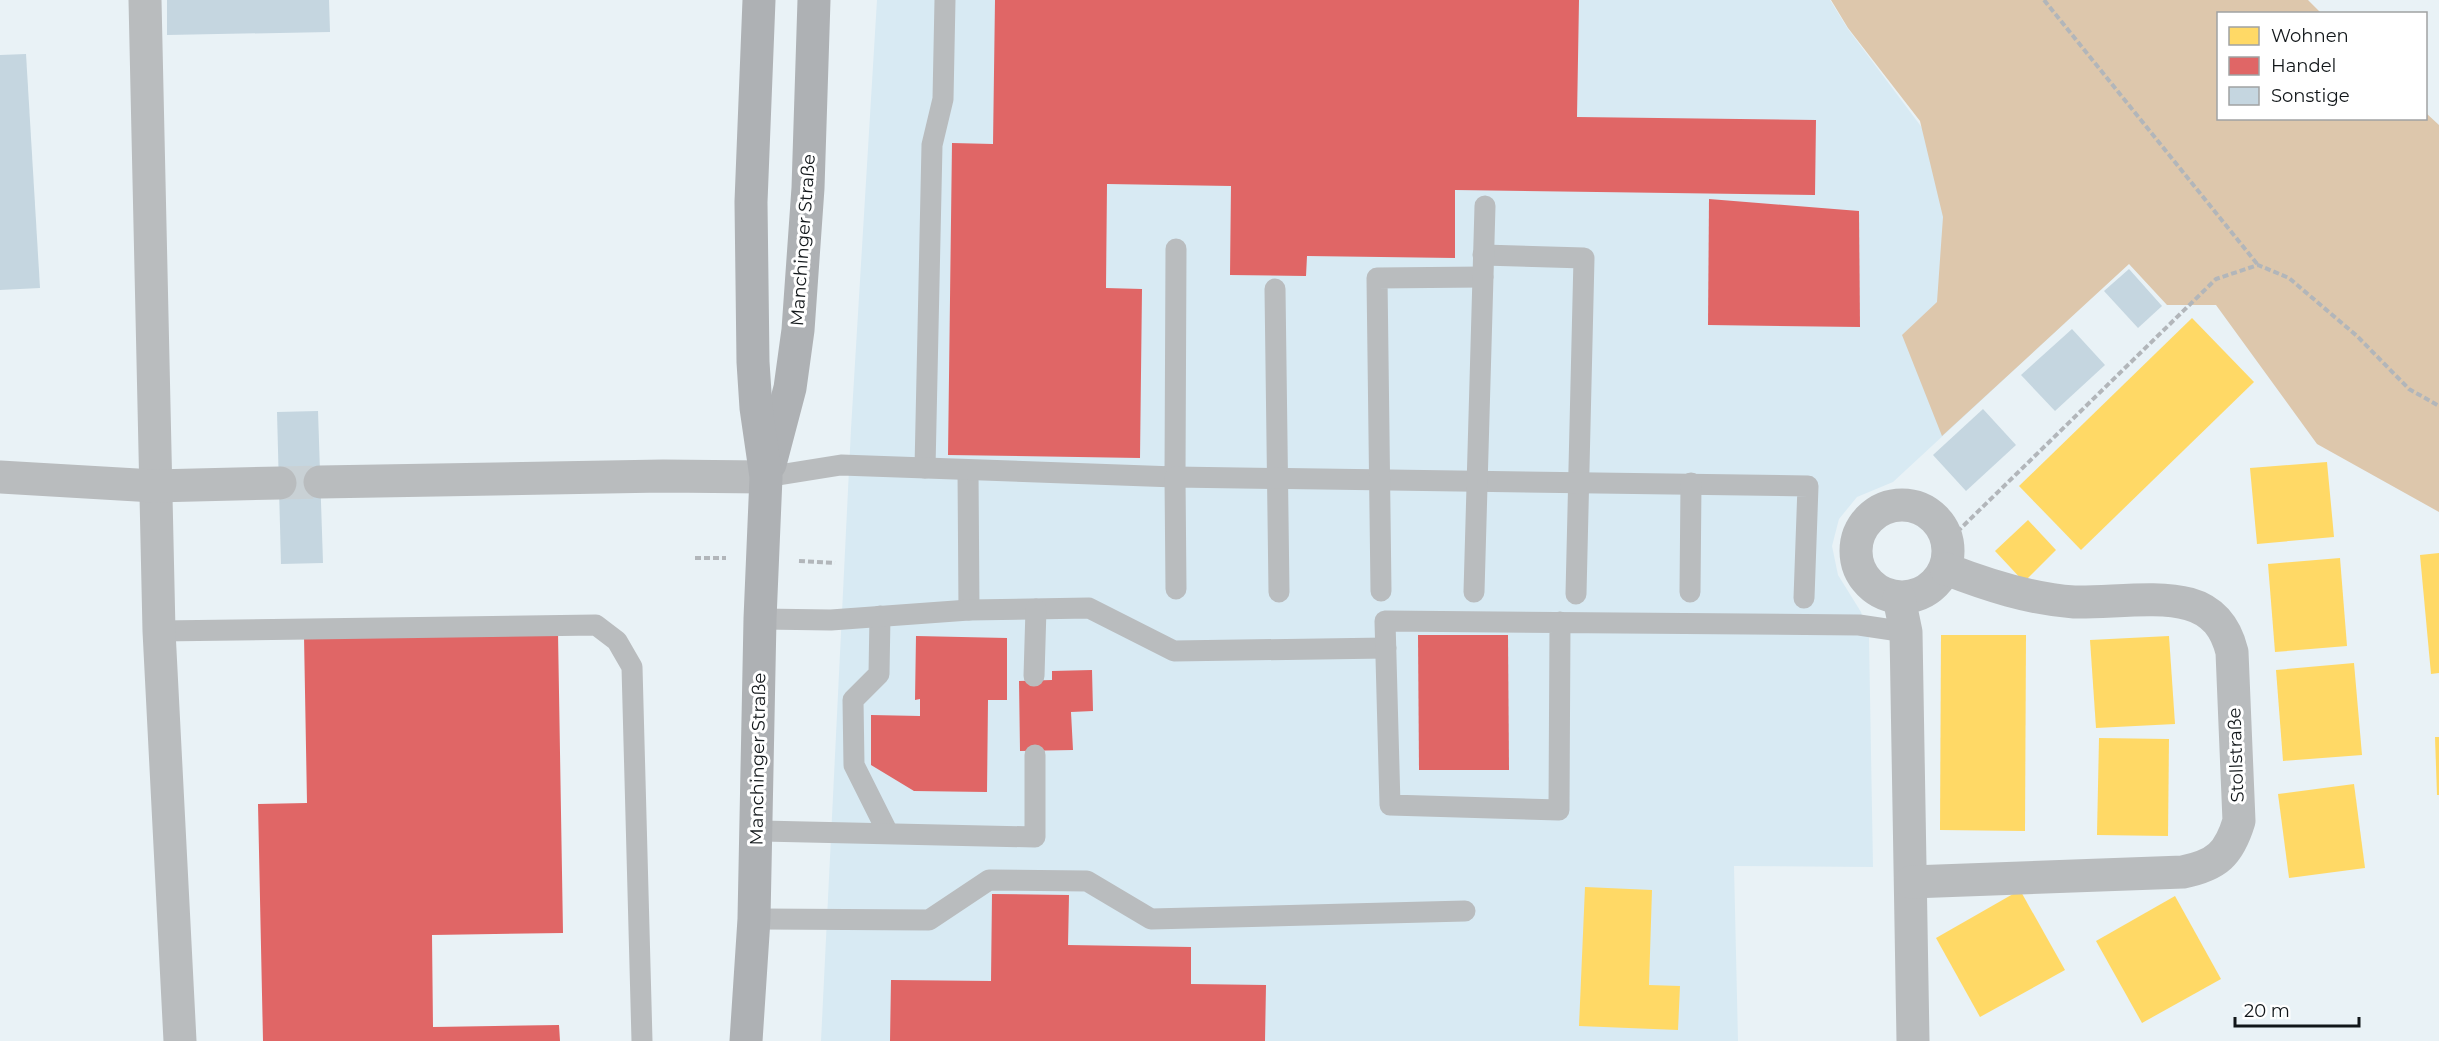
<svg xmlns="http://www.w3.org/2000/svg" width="2439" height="1041" font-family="Montserrat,sans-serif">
<rect width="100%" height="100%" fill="#e9f2f6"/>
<polygon fill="#d8eaf3" points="877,0 1830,0 1848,29 2067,321 1893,482 1857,497 1839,519 1832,546 1838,575 1861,612 1869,638 1873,867 1734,866 1738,1041 821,1041 851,429"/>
<polygon fill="#ddc7ac" points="1831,0 2308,0 2321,13 2218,14 2218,118 2426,118 2426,113 2439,125 2439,512 2317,444 2216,305 2167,305 2129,264 1942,436 1902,335 1937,302 1943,217 1920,121 1848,28"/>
<g fill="#ffd966">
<polygon points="2192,318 2254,382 2081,550 2019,486"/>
<polygon points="2327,462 2334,537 2257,544 2250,468"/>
<polygon points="2028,520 2056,550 2024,582 1995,551"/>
<polygon points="2439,553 2439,673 2431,674 2420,555"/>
<polygon points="2340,558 2347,646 2275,652 2268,564"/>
<polygon points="1941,635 2026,635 2025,831 1940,830"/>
<polygon points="2169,636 2175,724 2096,728 2090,640"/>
<polygon points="2354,663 2362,755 2283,761 2276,670"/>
<polygon points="2435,737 2439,737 2439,795 2437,795"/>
<polygon points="2099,738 2169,739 2168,836 2097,835"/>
<polygon points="2354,784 2365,868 2289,878 2278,794"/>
<polygon points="1585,887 1652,890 1649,985 1680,986 1678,1030 1579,1026"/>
<polygon points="2020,890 2065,970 1980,1017 1936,938"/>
<polygon points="2175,896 2221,979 2142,1023 2096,941"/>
</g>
<g fill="#e06666">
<polygon points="995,0 1579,0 1577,117 1816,120 1815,195 1455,190 1455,258 1307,256 1306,276 1230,275 1231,186 1107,184 1106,288 1142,289 1140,458 948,455 952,143 993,144"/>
<polygon points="1709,199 1859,211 1860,327 1708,325"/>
<polygon points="558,632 563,933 432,935 433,1027 559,1025 560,1041 263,1041 258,804 307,803 304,636"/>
<polygon points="1418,635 1508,635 1509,770 1419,770"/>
<polygon points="916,636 1007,638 1007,700 988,700 987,792 914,791 871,765 871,715 920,716 920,699 915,700"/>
<polygon points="1092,670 1093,711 1071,712 1073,750 1020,751 1019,681 1052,680 1052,671"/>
<polygon points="992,894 1069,895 1068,945 1191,947 1191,984 1266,985 1265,1041 890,1041 891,980 991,981"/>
</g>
<g fill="#c5d6e0">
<polygon points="167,0 329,0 330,32 167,35"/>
<polygon points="26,54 40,288 0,290 0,55"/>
<polygon points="2129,269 2162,306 2138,328 2104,291"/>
<polygon points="2072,329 2105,365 2055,411 2021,375"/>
<polygon points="1983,409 2016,445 1966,491 1933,455"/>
<polygon points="318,411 323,563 281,564 277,412"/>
</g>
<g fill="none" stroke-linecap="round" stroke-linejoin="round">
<polyline stroke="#c9d1d5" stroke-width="33" stroke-dasharray="33 16" stroke-linecap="butt" points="280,483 320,482"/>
<g stroke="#b2b6ba" stroke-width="4" stroke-dasharray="6 3" stroke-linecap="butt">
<polyline points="2044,0 2258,265"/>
<polyline points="1957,532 2216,279 2258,265 2289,278 2357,336 2409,389 2439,406"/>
<polyline points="695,558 726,558"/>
<polyline points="799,561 835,563"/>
</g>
<g stroke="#b9bcbe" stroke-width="21">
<polyline points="1483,255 1584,258 1576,594"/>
<polyline points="1275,289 1279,592"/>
<polyline points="925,468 932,145 943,99 945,0"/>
<polyline points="968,470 969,610"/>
<polyline points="766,477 841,465 1175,477 1176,249"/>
<polyline points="1176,589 1175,477 1808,486 1804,598"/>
<polyline points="1381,591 1377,278 1483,277"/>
<polyline points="1474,592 1485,206"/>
<polyline points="1690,592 1691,483"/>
<polyline points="880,616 879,674 853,700 854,765 888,833"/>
<polyline points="760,619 831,620 969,610 1089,608 1174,651 1386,648"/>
<polyline points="1560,622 1559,810 1390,805 1385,621 1859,625 1906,632"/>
<polyline points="159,631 596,625 617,641 632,667 642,1041"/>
<polyline points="1034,676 1036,609"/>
<polyline points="757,831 1035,837 1035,755"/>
<polyline points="754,919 929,920 989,880 1087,881 1151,919 1465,911"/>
</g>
<g stroke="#b9bcbe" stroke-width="33">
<polyline points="145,0 159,631 180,1041"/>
<polyline points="0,477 154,486 280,483"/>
<polyline points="320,482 663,476 766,477"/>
<circle cx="1902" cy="551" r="46"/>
<polyline points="1899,598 1906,632 1913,1041"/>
<path d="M 1911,882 L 2183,872 C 2217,865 2229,854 2239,821 L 2232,652 C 2226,628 2214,611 2189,604 C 2158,595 2108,603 2074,602 C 2030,599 1987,585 1946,569"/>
</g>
<g stroke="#aeb1b4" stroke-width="33">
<polyline points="770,464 790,388 798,330 808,188 814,0"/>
<polyline points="746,1041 754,919 760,619 766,477 756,408 753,362 751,202 759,0"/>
</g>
</g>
<g text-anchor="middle" stroke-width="6" stroke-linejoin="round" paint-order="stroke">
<g font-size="18" fill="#111619" stroke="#fff">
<text transform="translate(803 240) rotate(-86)" y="6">Manchinger Straße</text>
<text transform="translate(2236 755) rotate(-92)" y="6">Stollstraße</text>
<text transform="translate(758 759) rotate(-89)" y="6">Manchinger Straße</text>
</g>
</g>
<rect x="2217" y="12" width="210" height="108" fill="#ffffff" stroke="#a0a2a3" stroke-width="1.5"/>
<rect x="2229" y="27" width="30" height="18" fill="#ffd966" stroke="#a0a2a3" stroke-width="1.5"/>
<text x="2271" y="42" font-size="18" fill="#111619">Wohnen</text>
<rect x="2229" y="57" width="30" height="18" fill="#e06666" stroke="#a0a2a3" stroke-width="1.5"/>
<text x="2271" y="72" font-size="18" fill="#111619">Handel</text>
<rect x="2229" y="87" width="30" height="18" fill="#c5d6e0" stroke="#a0a2a3" stroke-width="1.5"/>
<text x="2271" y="102" font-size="18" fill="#111619">Sonstige</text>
<path d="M2235 1017v9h124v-9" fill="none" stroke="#111619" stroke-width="3"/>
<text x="2244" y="1017" font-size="18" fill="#111619" stroke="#ffffff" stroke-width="4.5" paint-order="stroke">20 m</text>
</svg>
